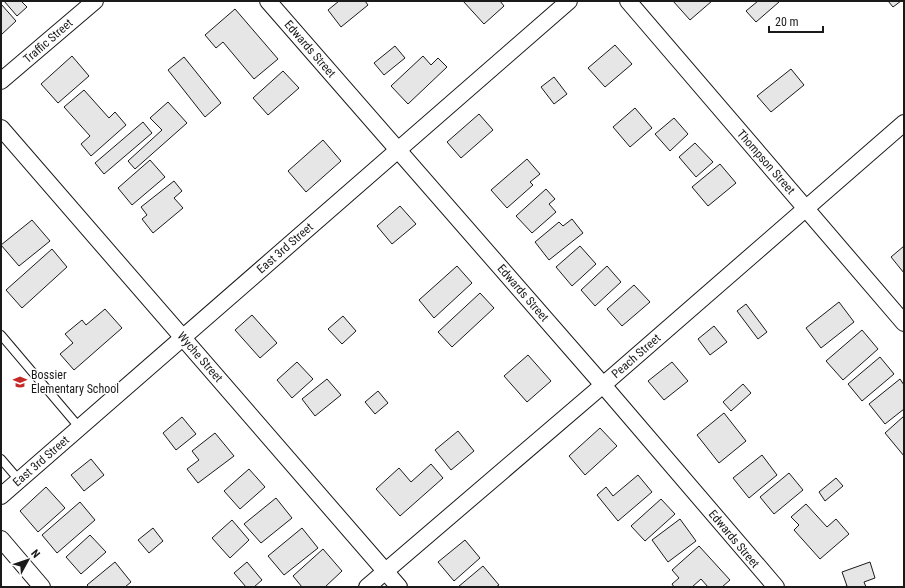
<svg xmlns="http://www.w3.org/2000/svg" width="905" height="588" font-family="'Roboto Condensed',sans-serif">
<rect width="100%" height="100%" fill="#fff"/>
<g fill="#e6e6e6" stroke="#1a1a1a">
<polygon points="4,1 21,1 27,7 17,16"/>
<polygon points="339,1 365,1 368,5 341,27 328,10"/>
<polygon points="463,1 500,1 504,6 484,24"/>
<polygon points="673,1 712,1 690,20"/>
<polygon points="758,1 778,1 779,2 756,22 746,11"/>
<polygon points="888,1 901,1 893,7"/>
<polygon points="1,4 16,21 1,35"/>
<polygon points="235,9 278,59 254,79 223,42 216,48 205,35"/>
<polygon points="615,45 632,64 605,87 588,68"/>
<polygon points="395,46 405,58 384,75 374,63"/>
<polygon points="72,56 89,76 58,103 41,84"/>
<polygon points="423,56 431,65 438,58 447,67 408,104 391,86"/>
<polygon points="184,57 221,103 205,117 168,70"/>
<polygon points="791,69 804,85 771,112 757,96"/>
<polygon points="283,71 299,88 268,115 253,98"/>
<polygon points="554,77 567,94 554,104 541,87"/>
<polygon points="84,90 109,118 115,112 126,125 91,156 81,144 90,136 64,107"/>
<polygon points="168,102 187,123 135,169 128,161 162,130 150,118"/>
<polygon points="635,108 652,128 630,147 613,127"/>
<polygon points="479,114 493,130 461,158 447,142"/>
<polygon points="674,118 688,134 670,151 655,134"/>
<polygon points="143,122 152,133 104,174 95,163"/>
<polygon points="323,140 341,161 306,192 288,171"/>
<polygon points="695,143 713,162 696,177 679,157"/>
<polygon points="527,159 540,174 530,182 533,185 507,208 491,190"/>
<polygon points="150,160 165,177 132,205 118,188"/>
<polygon points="720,164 736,183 708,206 692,187"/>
<polygon points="174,181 182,191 174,198 183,208 153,233 142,219 147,215 141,207"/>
<polygon points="546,189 555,199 549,204 556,212 532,233 516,216"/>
<polygon points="400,206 416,224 392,244 377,226"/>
<polygon points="572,219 583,233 549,260 535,242 559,222 563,226"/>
<polygon points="32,220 50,241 19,266 1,245"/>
<polygon points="580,246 596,264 572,286 556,267"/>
<polygon points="904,246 904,273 891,257"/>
<polygon points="52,249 67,267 22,308 6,290"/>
<polygon points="457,266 472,283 434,318 419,300"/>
<polygon points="607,266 621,282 595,306 581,290"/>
<polygon points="634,285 650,302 622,326 607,309"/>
<polygon points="480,293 494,308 452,347 438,332"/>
<polygon points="839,302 854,322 821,348 806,328"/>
<polygon points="746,304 767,332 758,339 737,311"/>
<polygon points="105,309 122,328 74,370 60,354 73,343 65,334 82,320 86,325"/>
<polygon points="252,315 277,343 260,358 235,330"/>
<polygon points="343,316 356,331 342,344 328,329"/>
<polygon points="714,326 727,342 710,355 698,339"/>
<polygon points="862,330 878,349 843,380 826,361"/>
<polygon points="528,355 551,381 527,402 504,376"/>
<polygon points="880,357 894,374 862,401 848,384"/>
<polygon points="297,362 313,379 292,398 277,380"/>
<polygon points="672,362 688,381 664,400 648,381"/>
<polygon points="327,379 341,395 315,416 302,399"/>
<polygon points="900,379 904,385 904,409 885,424 869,404"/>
<polygon points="743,384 751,393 731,411 723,402"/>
<polygon points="378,391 388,403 375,414 365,402"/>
<polygon points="724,413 746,441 719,463 697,435"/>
<polygon points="904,416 904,456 885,433"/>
<polygon points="182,417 196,434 176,450 163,433"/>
<polygon points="600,428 617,446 585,475 569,456"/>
<polygon points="458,431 474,451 451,470 435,450"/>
<polygon points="215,433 234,456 198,483 187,469 199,460 192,451"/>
<polygon points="762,455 777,475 749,498 733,478"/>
<polygon points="91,459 104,475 84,491 71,475"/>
<polygon points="431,464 443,478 400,516 376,489 399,468 411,482"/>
<polygon points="249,469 265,487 240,509 224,491"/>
<polygon points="789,473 803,490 774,514 760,497"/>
<polygon points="638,475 652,492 618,521 597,495 606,487 613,496"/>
<polygon points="836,478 843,486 825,501 819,492"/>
<polygon points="46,487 65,508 38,532 20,511"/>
<polygon points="276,498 292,518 261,543 244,524"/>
<polygon points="661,499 675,514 645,541 631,526"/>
<polygon points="80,502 95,520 57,553 42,535"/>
<polygon points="806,504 827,527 836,519 849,534 820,559 794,530 799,525 791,517"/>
<polygon points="680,519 696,541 668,562 652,540"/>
<polygon points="232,520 249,540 230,558 212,538"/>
<polygon points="153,528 163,541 149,553 138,540"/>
<polygon points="302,528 318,548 284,575 268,556"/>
<polygon points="90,535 106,552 81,574 66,557"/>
<polygon points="465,540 480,558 454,581 438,562"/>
<polygon points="699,546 730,580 722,587 708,587 701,579 692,587 674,587 672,584 679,578 672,570"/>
<polygon points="323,549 342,571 325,587 302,587 293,576"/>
<polygon points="115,562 131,582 125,587 89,587 87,585"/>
<polygon points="247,562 262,580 254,587 246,587 234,573"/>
<polygon points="870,562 875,578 864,582 866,587 843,587 847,586 842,572"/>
<polygon points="483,566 499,585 496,587 458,587"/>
</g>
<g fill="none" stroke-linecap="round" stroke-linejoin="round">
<defs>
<g id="service">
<polyline points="1,335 79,427"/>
<polyline points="1,459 19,480"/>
</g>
<g id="minor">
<polyline points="268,1 603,385 776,587"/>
<polyline points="628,1 904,323"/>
<polyline points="1,81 95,1"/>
<polyline points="1,128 399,587"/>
<polyline points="1,496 569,1"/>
<polyline points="1,539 42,587"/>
<polyline points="367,587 603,385 904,123"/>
</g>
</defs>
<use href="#service" stroke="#1a1a1a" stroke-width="10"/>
<use href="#minor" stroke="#1a1a1a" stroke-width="18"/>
<use href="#service" stroke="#fff" stroke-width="8"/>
<use href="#minor" stroke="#fff" stroke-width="16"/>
</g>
<defs>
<symbol id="school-bare" viewBox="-9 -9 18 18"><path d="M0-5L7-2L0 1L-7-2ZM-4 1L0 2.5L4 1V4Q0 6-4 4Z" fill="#c62828" stroke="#fff" stroke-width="2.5" paint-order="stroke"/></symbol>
</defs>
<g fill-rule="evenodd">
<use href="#school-bare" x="10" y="372" width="20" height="20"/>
</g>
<g text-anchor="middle" stroke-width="3" stroke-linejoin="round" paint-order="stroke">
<g font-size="12" fill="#1a1a1a" stroke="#fff">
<text transform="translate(48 41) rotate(-41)" y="4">Traffic Street</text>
<text transform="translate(310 49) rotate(49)" y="4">Edwards Street</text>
<text transform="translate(766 162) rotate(49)" y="4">Thompson Street</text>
<text transform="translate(285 248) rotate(-41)" y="4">East 3rd Street</text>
<text transform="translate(523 293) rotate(49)" y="4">Edwards Street</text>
<text transform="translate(636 356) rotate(-41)" y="4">Peach Street</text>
<text transform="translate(200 357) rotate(49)" y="4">Wyche Street</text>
<text transform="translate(41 461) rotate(-41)" y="4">East 3rd Street</text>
<text transform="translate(734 539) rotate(50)" y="4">Edwards Street</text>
</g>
<g font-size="12" fill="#1a1a1a" stroke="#fff" text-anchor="start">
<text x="31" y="379">Bossier<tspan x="31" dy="14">Elementary School</tspan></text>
</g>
</g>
<rect width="905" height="588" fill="none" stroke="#1a1a1a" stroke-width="4"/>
<g transform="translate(28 560) rotate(50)" stroke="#ffffff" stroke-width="3" paint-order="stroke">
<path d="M0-3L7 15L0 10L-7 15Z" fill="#1a1a1a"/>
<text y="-6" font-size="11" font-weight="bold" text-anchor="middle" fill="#1a1a1a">N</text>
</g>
<path d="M769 26v6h54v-6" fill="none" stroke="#1a1a1a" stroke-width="2"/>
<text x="775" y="26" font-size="12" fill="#1a1a1a" stroke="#ffffff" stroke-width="3" paint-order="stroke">20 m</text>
</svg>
